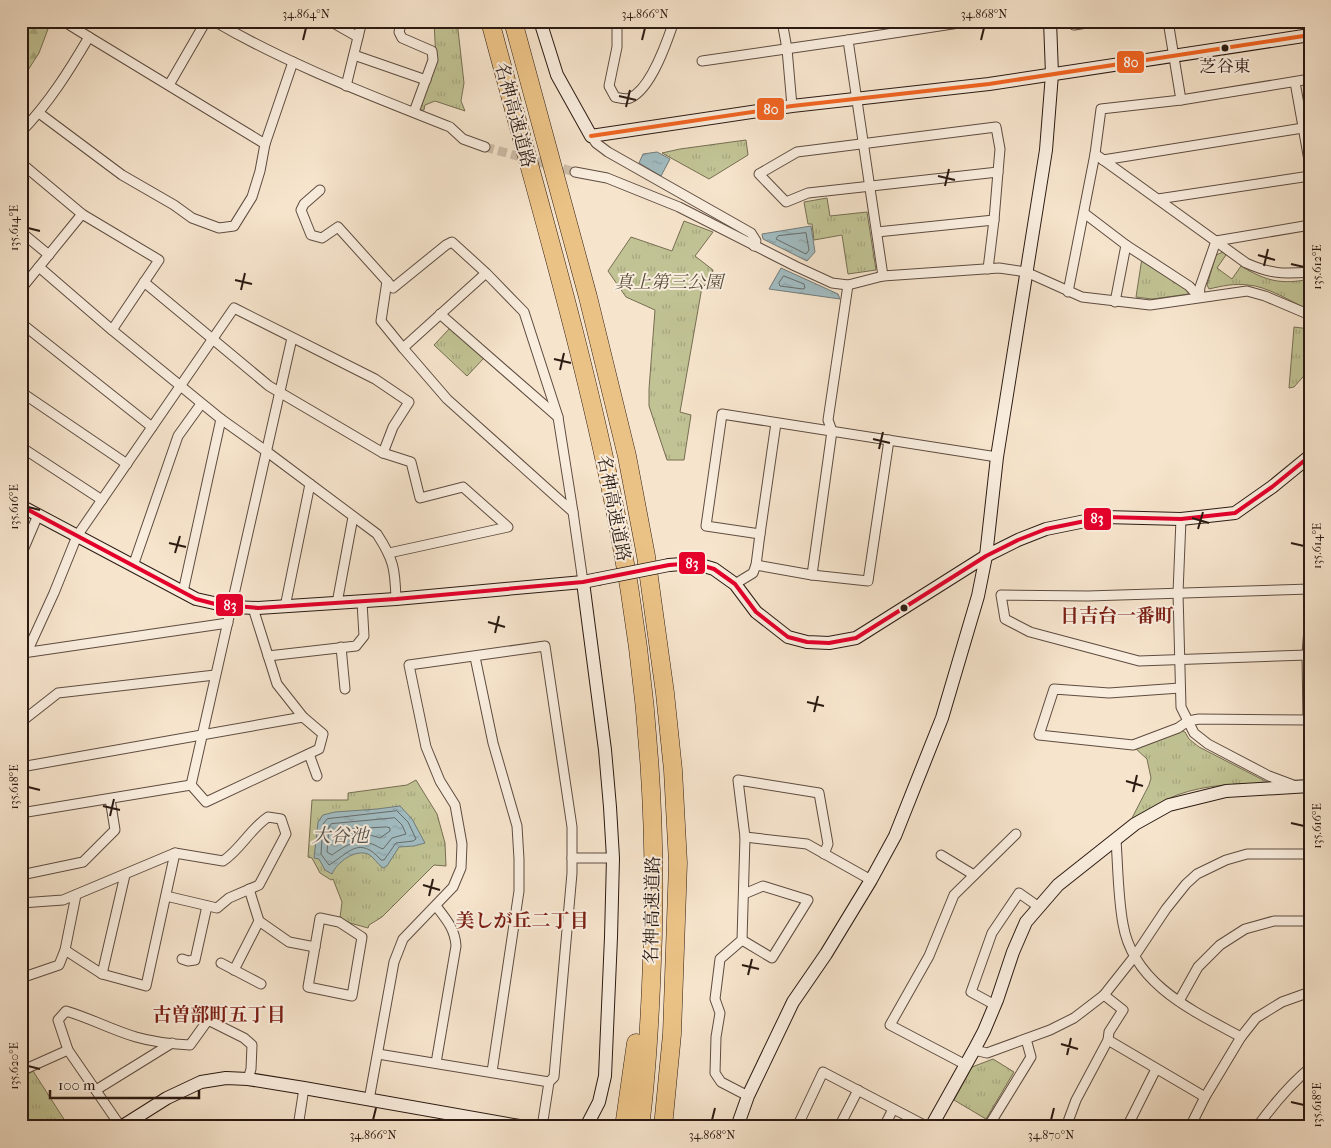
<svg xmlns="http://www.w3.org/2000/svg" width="1331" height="1148" font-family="'IM FELL French Canon','Noto Serif JP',serif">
<defs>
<pattern id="forest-firs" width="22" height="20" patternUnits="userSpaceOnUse" patternTransform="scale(1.25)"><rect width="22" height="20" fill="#c1c394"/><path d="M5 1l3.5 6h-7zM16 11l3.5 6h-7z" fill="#a6a77f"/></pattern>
<pattern id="park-tufts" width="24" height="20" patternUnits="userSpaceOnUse" patternTransform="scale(1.25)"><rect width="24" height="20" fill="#c1c394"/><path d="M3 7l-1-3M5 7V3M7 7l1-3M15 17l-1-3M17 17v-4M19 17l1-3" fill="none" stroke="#a6a77f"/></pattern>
<pattern id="water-ripples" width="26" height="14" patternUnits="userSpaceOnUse" patternTransform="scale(1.25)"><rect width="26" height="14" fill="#a1bcc1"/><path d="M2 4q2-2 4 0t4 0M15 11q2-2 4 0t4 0" fill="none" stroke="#8ba1a5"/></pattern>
</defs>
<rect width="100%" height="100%" fill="#f6e4cc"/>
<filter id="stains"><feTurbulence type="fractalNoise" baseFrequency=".004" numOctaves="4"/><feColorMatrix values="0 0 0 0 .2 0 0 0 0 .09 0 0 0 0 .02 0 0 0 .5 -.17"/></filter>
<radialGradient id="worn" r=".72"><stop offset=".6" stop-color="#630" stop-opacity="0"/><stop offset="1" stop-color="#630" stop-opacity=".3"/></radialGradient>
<polygon fill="url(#forest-firs)" stroke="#766e53" points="21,21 51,21 39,53 21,81"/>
<g fill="url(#park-tufts)" stroke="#766e53">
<polygon points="434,21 457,21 464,83 461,101 465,111 435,101 425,105 424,110 421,110 419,106 436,61"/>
<polygon points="746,140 748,155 709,179 662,153 680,149"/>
<polygon points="827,198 830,216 867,212 876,270 848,274 842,235 814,240 812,224 808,224 804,202"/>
<polygon points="684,221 713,232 695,256 713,270 710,282 702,287 680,412 691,415 684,460 667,460 649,406 649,389 655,310 626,297 608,271 631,237 672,251"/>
<path d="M 1223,252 L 1226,255 L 1217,268 L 1232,279 L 1241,266 C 1266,281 1281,285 1310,279 L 1310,310 C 1291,302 1267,286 1248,285 C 1235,283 1222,286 1209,289 L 1207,285 L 1216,255 Z"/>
<polygon points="1142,258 1189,291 1189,294 1152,299 1136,297"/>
<polygon points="451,327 484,358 467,376 434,345"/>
<polygon points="1294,327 1310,329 1310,369 1294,387 1289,388"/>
<path d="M 1180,730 L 1185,732 L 1189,739 L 1199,747 L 1269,783 C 1238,784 1207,784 1177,795 C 1162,801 1148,812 1134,821 L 1132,818 L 1149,785 L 1151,778 L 1147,759 L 1135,748 Z"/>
<polygon points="416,780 437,814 445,843 446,866 434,865 382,917 369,925 368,928 350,923 340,918 342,902 333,879 331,880 320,873 312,858 308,857 312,800 348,800 348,793 407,785"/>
<polygon points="993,1059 1014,1072 986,1119 954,1100 972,1067"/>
<polygon points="33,1071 69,1127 21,1127 21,1078"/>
</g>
<g fill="url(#water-ripples)" stroke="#727b7b">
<polygon points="657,152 670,159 661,176 639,163 643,154"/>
<polygon points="811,226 815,252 807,261 763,239 762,234"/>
<polygon points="781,268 838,294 840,299 769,289"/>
<path d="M 400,806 L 412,819 L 425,843 L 414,846 L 399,847 L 387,866 L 383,868 C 377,864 374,857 368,854 C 355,849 337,862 332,874 L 325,870 L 319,859 L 314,858 L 318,822 L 323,815 L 335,812 L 377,809 Z"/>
</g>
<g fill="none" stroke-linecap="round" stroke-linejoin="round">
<g stroke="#666b6a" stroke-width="1">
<polygon points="806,233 809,250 806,254 776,239 778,236"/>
<polygon points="784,276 804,284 805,288 803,289 780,286 779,283"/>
<path d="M 397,811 L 408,822 L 416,839 L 413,841 L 396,843 L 384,860 L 381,860 C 359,835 349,853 329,865 L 321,854 L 323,824 L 327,819 Z"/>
<path d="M 395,818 L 402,825 L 406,834 L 392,838 L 383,849 C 379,848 376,845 372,844 C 356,838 345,846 332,855 L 327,852 L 329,827 L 331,824 Z"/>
<path d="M 387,827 L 390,828 L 390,831 L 380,838 C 365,833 352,832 338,841 L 335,839 L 336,832 L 338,830 Z"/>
</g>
<polyline stroke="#cdbca7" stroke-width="9" stroke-dasharray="9 4.5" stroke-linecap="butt" points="485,147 575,172"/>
<defs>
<g id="street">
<path d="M 214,21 C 289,65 370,95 450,127 L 463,139 L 485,147"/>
<polyline points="330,21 358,37"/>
<polyline points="402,21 399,32 402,38 432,51 433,60 414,112"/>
<path d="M 617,21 L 617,47 L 609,86 L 615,97 C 620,98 626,100 630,98 C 651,89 667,42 674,21"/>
<polyline points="782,21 787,49 792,106"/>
<polyline points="1168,21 1181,100"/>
<polyline points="68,24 89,37"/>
<polyline points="1074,25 1100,21"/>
<polyline points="354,55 426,80"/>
<polyline points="702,61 848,40"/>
<polyline points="1295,82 1310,166"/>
<polyline points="169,85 206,21"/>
<polyline points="346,86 362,21"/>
<polyline points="39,113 122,175 174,205 192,218 219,228 234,226 252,197 260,171 265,144 293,62"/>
<polygon points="996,127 1000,149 998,172 808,193 786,202 759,174 797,152"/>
<path d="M 21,132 C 49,103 69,71 89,37 L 265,144"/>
<polyline points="591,136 596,143 608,152 751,233 756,241 754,246"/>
<path d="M 1095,154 L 1246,263 C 1271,274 1282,274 1310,272"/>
<polyline points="1103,160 1303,128"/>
<polyline points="21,163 82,214 159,260 112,330"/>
<polyline points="575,172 607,178 679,207 795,266 832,283 848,285 883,276 999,268 1026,272 1082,297 1150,305 1247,291 1265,296 1310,315"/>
<polyline points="320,190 304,204 301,210 311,235 322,238 338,227 393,288 446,245 452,242 486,273 524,312 558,417 573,512 447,399 403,348 486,273"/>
<polyline points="1158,199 1310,176"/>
<polyline points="1084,213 1126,245 1115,302"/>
<polyline points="21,232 49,255"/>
<polyline points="877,232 994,220 998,172"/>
<polyline points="1216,241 1310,225"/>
<polyline points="1126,245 1189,286 1199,297"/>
<path d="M 39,267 L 112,330 L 221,419 L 266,451 L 377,534 C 394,560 395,569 396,599"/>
<polyline points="988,269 994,220"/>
<polyline points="883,276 848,40 972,21"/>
<polyline points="387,281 381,321 403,348"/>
<polyline points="144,282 269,386 383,453 411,462 420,498 463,487 508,527 389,553"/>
<polyline points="21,289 82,214"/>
<polyline points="1068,292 1095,154 1101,109 1181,100 1310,79"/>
<polyline points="1199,297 1200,287 1216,241"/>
<polyline points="440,314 558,417"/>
<polyline points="21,323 152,427"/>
<polyline points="21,392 127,464"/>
<polyline points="21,447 102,500"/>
<polyline points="573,512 583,582"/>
<polyline points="1181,519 1178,593 1181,707 1194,733 1208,744 1269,776 1293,785"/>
<polyline points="760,534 776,423"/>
<polyline points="21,555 38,515"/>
<polyline points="756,565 812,575 832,431 828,420 848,285"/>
<polyline points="133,566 178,436 201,404"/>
<polyline points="812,575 868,581 889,440"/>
<polyline points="735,584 753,573 756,565 760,534 706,526 722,414 997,457"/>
<polyline points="183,592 221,419"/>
<polyline points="337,603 353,517"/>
<polyline points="285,607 310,484"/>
<polyline points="341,647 345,689"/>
<polyline points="27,652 54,593 77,536 234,308 375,379 409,402 393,427 383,453"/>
<polyline points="23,653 228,623"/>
<polyline points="1307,655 1139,661 1030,632 1005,619 1001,595 1088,596 1310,589"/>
<polyline points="268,656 356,646 364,636 362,602"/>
<polyline points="475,657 493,743 517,826 519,859 519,891 492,1072"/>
<polyline points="1180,688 1109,693 1054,689 1039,735 1133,745 1178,728 1188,721 1199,719 1310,720"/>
<polyline points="1308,720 1307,655 1310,614"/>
<polyline points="21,722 58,693 215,675"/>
<polyline points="309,754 317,776"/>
<polyline points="21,767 303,717"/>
<polyline points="191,785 292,338"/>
<polyline points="191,785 206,802 319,749 323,734 303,717 277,684 253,608"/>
<polyline points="21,813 191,785"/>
<polyline points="745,837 807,844 871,880"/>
<path d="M 1116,840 C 1118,868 1118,897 1123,924 C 1133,984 1193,1011 1241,1037"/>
<polyline points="941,855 974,875"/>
<polyline points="572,858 613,858"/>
<polyline points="21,875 83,862 115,830 110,799"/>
<polyline points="249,889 259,921 289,942 315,947"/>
<path d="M 21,903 L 63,900 L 175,853 L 223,861 C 241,849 250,829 268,817 L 281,819 L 286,834 L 259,885 L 229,898 L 217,908 L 166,896"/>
<path d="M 436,906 C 446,919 455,929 456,946 L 436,1063"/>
<polygon points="320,918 339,922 362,937 352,996 308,987"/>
<polyline points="742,940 772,958 808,900 763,886 744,894"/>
<polyline points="65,950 102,974 146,986 175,853"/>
<polyline points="182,959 188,961 195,960 207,906"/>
<polyline points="221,963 261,984"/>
<polyline points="234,970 259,921"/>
<polyline points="102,974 125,875"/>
<polyline points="21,978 59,965 65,950 76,895"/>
<polyline points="1179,1001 1198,967 1220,945 1245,929 1274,921 1310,921"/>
<polyline points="995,1005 971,992 992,933 1019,893 1039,907"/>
<polyline points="1108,1040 1205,1097"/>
<polyline points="974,1050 987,1053 1050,1030 1074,1018 1104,995 1134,957 1166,909 1186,884 1197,874 1226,860 1247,854 1310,854"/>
<polyline points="378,1054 549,1082"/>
<polyline points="966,1065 890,1025 929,956 954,895 1016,834"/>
<polyline points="21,1071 68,1050"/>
<polyline points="96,1090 172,1043"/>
<polyline points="748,1096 721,1082 715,1073 716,1037 720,1013 715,999 720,959 742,940 745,837 738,780 819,793 828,844 824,854"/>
<polyline points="369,1100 394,962 403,939 453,887 461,868 462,844 455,805 440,781 426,747 409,665 545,646 572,827 572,873 554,1077 549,1082 542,1127"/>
<path d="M 121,1127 L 68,1050 L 58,1020 L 66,1011 C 90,1018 112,1030 136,1037 C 153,1042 172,1044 190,1045 L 208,1020 L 244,1038 L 252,1045 L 251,1069 L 248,1079"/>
<polyline points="223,1127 228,1127"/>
<polyline points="298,1127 304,1088"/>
<polyline points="797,1127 823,1072 928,1127"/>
<polyline points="839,1127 858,1090"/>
<polyline points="884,1127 893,1109"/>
<polyline points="988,1127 1031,1057 1026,1039"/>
<polyline points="1066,1127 1076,1100 1108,1040 1109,1032 1123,1010 1104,995"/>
<polyline points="1127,1127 1156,1069"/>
<polyline points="1190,1127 1205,1097 1241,1037 1256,1018 1282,1002 1310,992"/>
<path d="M 1257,1127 C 1273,1105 1289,1085 1310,1068"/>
</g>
<g id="secondary">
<polyline points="540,21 557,75 591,136 792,106 989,84 1310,35"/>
<polyline points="21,506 196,599 232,607 258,608 396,599 583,582 598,579"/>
<polyline points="669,565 694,563 714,569 735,584 756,612 788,637 807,642 829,643 856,638 986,556 1018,540 1046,529 1105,517 1181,519 1235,513 1272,487 1310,456"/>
<polyline points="583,582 605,750 610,807 613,858 611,937 605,1076 599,1102 586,1127"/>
<polyline points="121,1127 167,1098 201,1082 226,1078 248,1079 304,1088 525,1127"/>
<polyline points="737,1127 748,1096 793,1002 826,954 871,880 895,836 942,718 978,596 986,556 997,457 1046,150 1052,74 1050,21"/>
<polyline points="931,1127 974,1050 984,1031 997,1000 1013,952 1026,922 1058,885 1135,824 1169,805 1226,791 1310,786"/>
</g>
<g id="highway">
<path d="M 490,21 C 535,190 586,358 619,530 C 648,680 659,834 651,986 C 649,1033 646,1080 640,1127"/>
<polyline points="513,21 588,297 627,456 646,556 665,693 673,770 678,863 672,1034 663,1127"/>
<polyline points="624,1127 636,1043"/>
</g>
</defs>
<use href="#street" stroke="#5e4c40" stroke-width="11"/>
<use href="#secondary" stroke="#2b1a12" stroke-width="14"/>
<use href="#highway" stroke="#2b1a12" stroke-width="19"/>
<use href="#street" stroke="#f9edde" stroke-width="9"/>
<use href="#secondary" stroke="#f9edde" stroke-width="12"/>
<use href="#highway" stroke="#ebc286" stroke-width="18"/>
<defs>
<polyline id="secondary-bridge" points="598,579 669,565"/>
</defs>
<use href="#secondary-bridge" stroke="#2b1a12" stroke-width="14" stroke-linecap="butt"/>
<use href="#secondary-bridge" stroke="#f9edde" stroke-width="12"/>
<defs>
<polyline id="bus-1" points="21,506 196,599 215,604 258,608 396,599 583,582 669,565 694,563 714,569 735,584 756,612 788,637 807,642 829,643 856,638 986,556 1018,540 1046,529 1105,517 1181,519 1235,513 1272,487 1310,456"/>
<polyline id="bus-2" points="591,136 792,106 989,84 1310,35"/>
</defs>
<use href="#bus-1" stroke="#f9edde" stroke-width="8"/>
<use href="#bus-2" stroke="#f9edde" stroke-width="8"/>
<use href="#bus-1" stroke="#e4002b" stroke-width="4"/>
<use href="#bus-2" stroke="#f26522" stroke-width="4"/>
</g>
<path fill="none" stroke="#2b1a12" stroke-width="2" d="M 303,40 L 306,28M 642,40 L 645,28M 981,40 L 984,28M 619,96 L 636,100M 626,107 L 630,90M 938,176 L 955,180M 945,186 L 949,169M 28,228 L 40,231M 1258,255 L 1275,260M 1291,264 L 1304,267M 1264,266 L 1268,249M 235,280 L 252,284M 241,290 L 245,273M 554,359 L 571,363M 560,370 L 564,353M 873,439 L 890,443M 879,449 L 883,432M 28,507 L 40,510M 1192,518 L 1209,523M 1198,529 L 1203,512M 169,543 L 186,547M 1291,543 L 1304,546M 175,553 L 180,536M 488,622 L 505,627M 495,633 L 499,616M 807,702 L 824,706M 814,712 L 818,696M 1126,781 L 1143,786M 28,787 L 40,790M 1133,792 L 1137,775M 103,806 L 120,810M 110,816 L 114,799M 1291,823 L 1304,826M 423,885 L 440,890M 429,896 L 433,879M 742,965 L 759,969M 748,975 L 752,959M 1061,1044 L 1078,1049M 1067,1055 L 1071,1038M 28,1066 L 40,1069M 1291,1102 L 1304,1105M 373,1120 L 376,1108M 712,1120 L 715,1108M 1051,1120 L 1054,1108"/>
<g fill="#2b1a12" stroke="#f9edde" stroke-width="2">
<circle cx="1225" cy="48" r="4.5"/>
<circle cx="904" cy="608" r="4.5"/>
</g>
<g text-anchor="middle" stroke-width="4" stroke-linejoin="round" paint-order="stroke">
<g font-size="17" fill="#2b1a12" stroke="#f9edde">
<text x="1225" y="72">芝谷東</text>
</g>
<g font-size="18" fill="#2b1a12" stroke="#f9edde">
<text transform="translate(515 115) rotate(75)" y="6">名神高速道路</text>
<text transform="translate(614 508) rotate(79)" y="6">名神高速道路</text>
<text transform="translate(652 910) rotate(-89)" y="6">名神高速道路</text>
</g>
<g font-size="18" font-style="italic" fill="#584d39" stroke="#f9edde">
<text x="669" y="288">真上第三公園</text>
</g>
<g font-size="19" font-weight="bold" fill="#7a1f14" stroke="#f9edde">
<text x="1117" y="622">日吉台一番町</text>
<text x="522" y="927">美しが丘二丁目</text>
<text x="219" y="1021">古曽部町五丁目</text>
</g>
<g font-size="19" font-style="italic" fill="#54534f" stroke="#f9edde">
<text x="340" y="842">大谷池</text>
</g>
</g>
<g stroke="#f9edde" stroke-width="2">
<rect x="1116" y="50" width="29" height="24" rx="5" fill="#f26522"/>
<rect x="756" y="97" width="29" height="24" rx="5" fill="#f26522"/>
<rect x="1083" y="507" width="29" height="24" rx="5" fill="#e4002b"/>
<rect x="678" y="551" width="28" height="24" rx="5" fill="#e4002b"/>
<rect x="215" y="593" width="29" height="24" rx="5" fill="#e4002b"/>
</g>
<g font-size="14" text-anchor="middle" font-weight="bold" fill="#fff">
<text x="1131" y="67">80</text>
<text x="771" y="114">80</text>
<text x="1097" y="523">83</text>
<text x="692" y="568">83</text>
<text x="230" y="610">83</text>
</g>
<rect width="1331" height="1148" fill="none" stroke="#f6e4cc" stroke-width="55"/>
<path d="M50 1090v8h149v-8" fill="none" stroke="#2b1a12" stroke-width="2.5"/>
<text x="58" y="1090" font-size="15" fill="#2b1a12" stroke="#f9edde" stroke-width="4" paint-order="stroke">100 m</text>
<rect x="28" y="28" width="1276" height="1092" fill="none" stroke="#2b1a12" stroke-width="2"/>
<g font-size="12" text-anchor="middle" fill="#2b1a12">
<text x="306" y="18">34.864°N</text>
<text x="645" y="18">34.866°N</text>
<text x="984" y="18">34.868°N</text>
<text transform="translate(14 228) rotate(-90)" y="4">135.614°E</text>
<text transform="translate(1317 267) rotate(-90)" y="4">135.612°E</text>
<text transform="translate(14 507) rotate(-90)" y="4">135.616°E</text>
<text transform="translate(1317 546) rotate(-90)" y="4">135.614°E</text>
<text transform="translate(14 787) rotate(-90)" y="4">135.618°E</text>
<text transform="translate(1317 826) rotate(-90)" y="4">135.616°E</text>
<text transform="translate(14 1066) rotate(-90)" y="4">135.620°E</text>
<text transform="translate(1317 1105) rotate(-90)" y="4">135.618°E</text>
<text x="373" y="1139">34.866°N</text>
<text x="712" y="1139">34.868°N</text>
<text x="1051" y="1139">34.870°N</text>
</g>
<rect width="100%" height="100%" filter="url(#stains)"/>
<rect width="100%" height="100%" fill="url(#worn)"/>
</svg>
